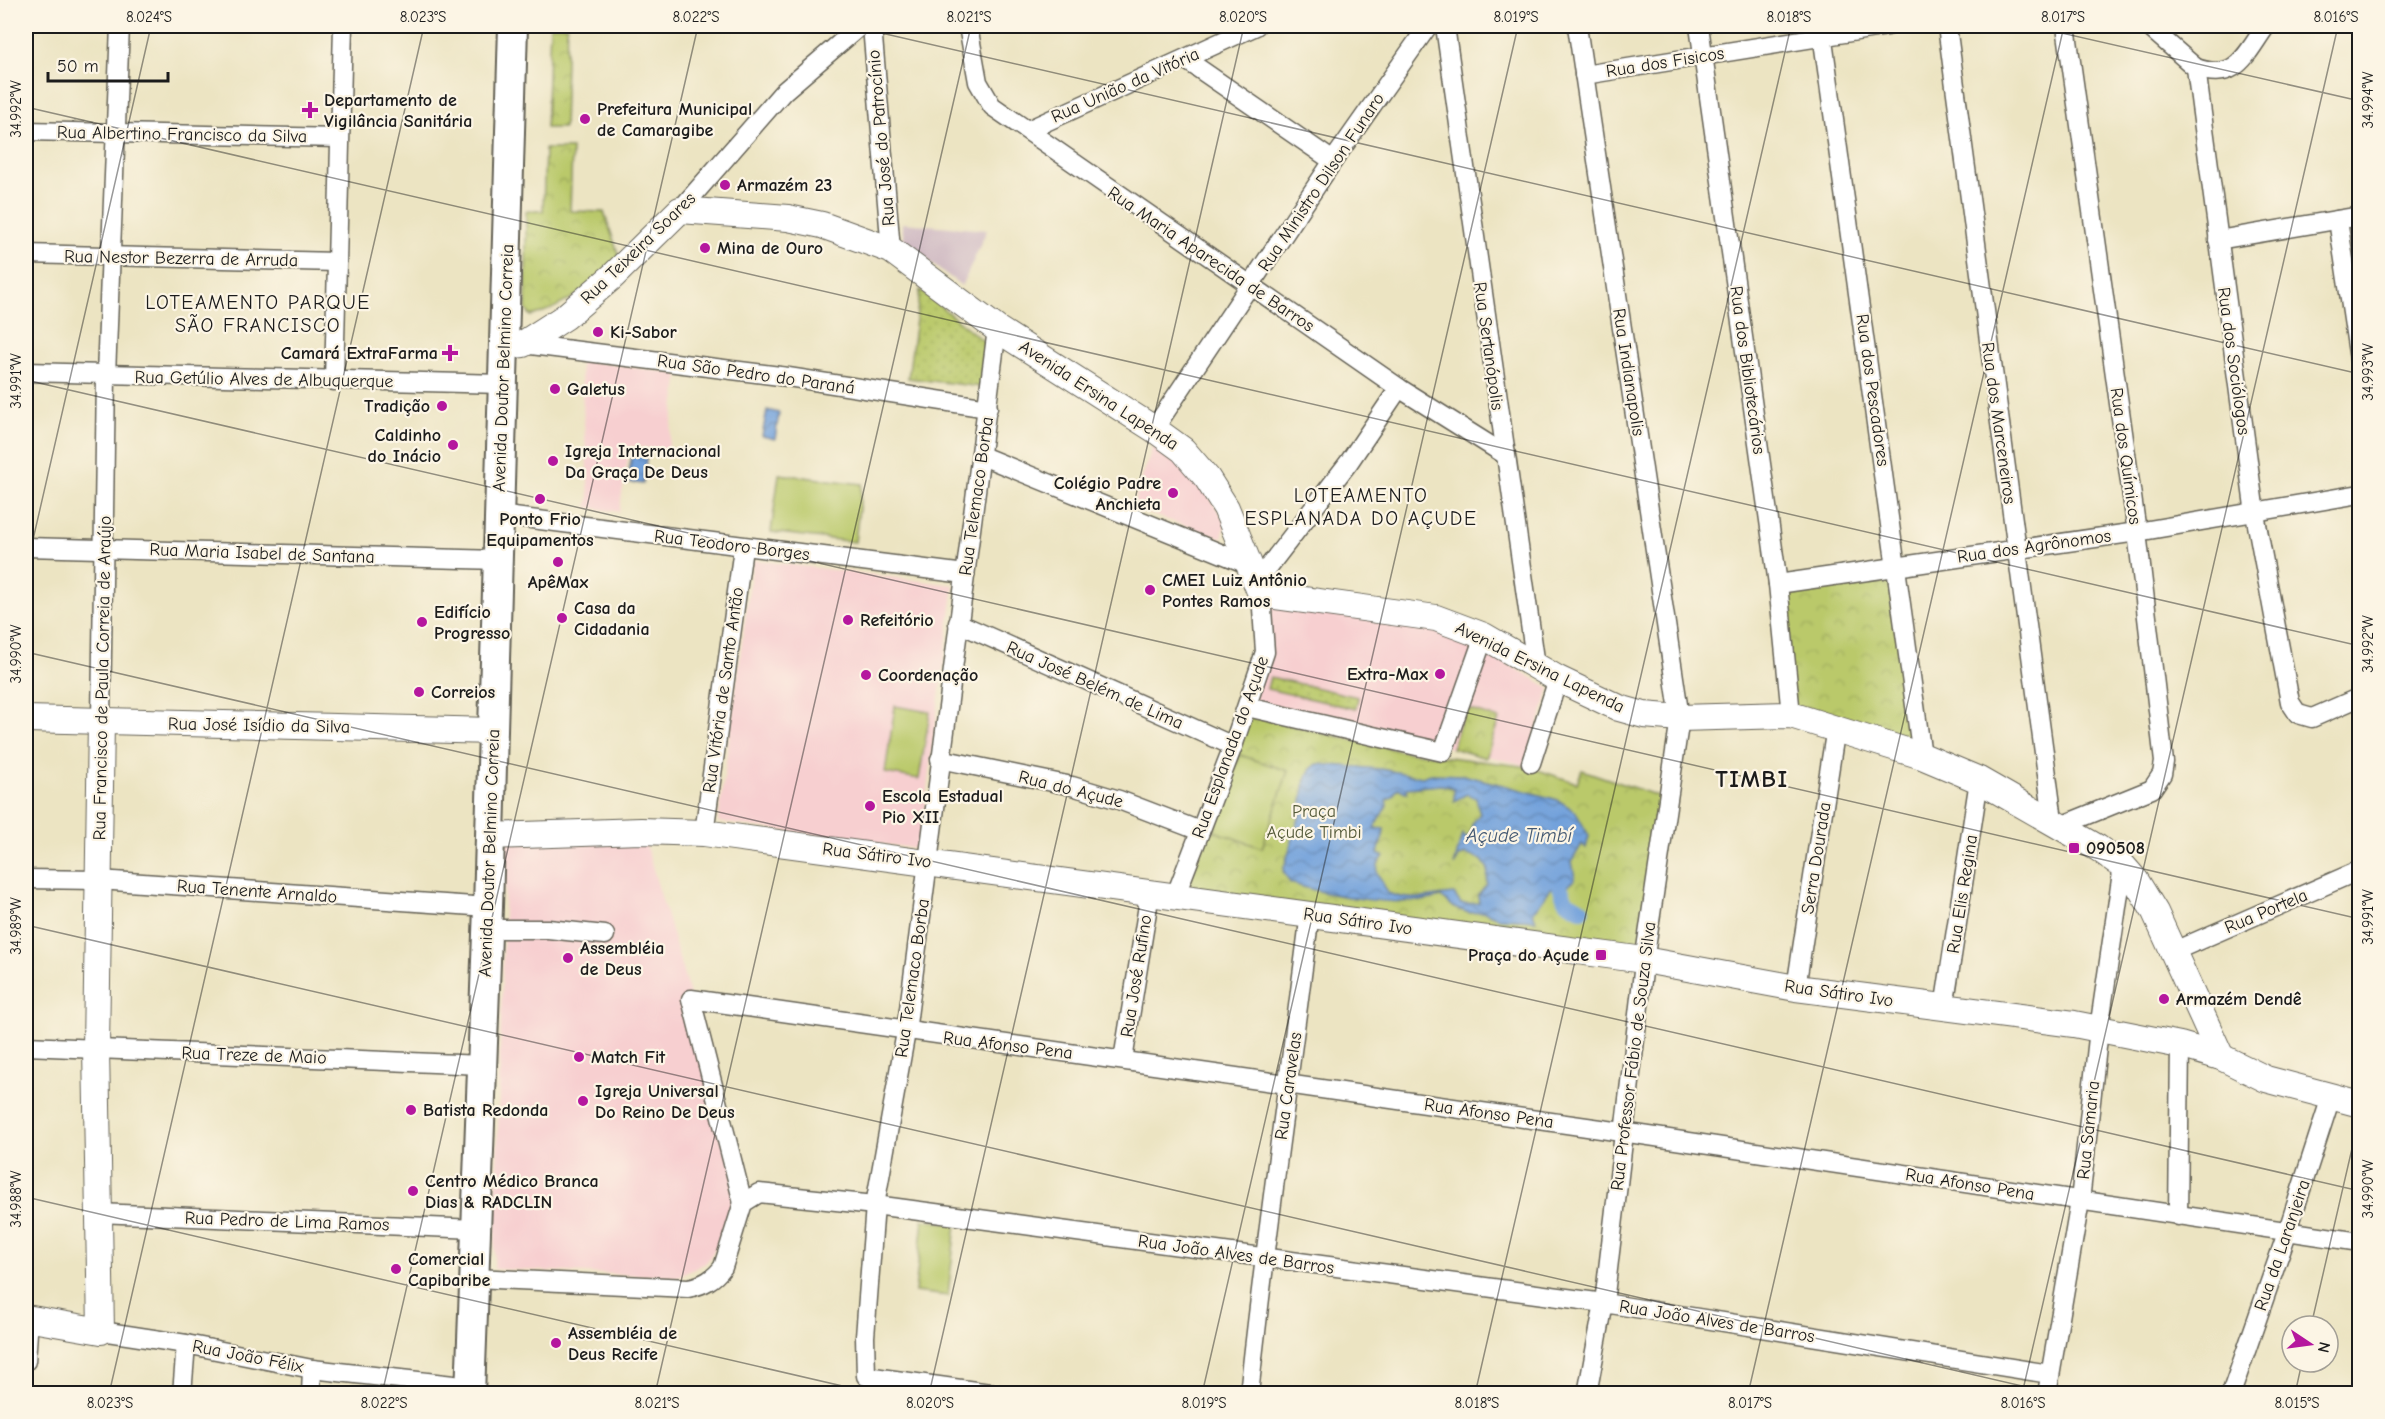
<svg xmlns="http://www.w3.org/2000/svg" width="2385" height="1419" font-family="'Comic Neue',sans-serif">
<defs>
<pattern id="grass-dots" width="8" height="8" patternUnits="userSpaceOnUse" patternTransform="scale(1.5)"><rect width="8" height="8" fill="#bac96b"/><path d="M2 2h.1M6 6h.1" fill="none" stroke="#9fac5c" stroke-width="1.8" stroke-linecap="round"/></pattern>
<pattern id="park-crowns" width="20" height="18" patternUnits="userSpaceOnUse" patternTransform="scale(1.5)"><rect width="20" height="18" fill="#bac96b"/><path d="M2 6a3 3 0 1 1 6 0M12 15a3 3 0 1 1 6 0" fill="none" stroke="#9fac5c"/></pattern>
<pattern id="water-waves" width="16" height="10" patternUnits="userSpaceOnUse" patternTransform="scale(1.5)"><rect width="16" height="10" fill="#72a1db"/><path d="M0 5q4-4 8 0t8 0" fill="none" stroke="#5d82b1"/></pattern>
</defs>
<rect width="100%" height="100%" fill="#fcf5e5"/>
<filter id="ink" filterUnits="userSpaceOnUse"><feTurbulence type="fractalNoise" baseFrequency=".0167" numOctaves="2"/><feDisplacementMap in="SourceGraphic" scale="12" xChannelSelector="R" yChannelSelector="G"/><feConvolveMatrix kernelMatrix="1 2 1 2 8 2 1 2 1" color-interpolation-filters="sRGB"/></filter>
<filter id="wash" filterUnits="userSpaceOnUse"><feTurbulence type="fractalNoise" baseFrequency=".008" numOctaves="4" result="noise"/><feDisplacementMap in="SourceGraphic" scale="24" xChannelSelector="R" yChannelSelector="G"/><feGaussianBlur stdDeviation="1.35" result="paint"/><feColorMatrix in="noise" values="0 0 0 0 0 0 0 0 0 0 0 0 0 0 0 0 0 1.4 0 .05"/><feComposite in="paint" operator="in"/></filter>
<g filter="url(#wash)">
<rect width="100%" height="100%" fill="#ece4c2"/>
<g fill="#f7cfd0">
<polygon points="580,360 679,374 668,450 630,446 619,512 587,507 589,498"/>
<polygon points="1156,436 1186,460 1226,523 1222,538 1132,508"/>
<polygon points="753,560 954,585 919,849 718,822"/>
<polygon points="1269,604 1441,626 1550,688 1525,765 1254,702"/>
<polygon points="644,838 691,999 738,1184 725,1224 716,1248 706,1263 678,1277 494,1269 506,841"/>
</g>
<polygon fill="#d2bdc5" points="902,223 987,230 962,286 904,243"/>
<g fill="url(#grass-dots)" stroke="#6b7244" stroke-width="1.5">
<polygon points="920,290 986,343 981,387 908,378"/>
<polygon points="1270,677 1358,697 1356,709 1267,689"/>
</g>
<g fill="url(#park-crowns)" stroke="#6b7244" stroke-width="1.5">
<polygon points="550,26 567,26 564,128 546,128"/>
<path d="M 545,149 L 572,149 L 570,211 L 604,212 L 620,259 C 594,284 566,307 531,316 L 526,310 L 526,211 L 543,211 Z"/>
<polygon points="1898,566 1922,756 1791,715 1778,584"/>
<polygon points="1465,708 1499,719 1486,758 1452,748"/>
<polygon points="1250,716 1400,751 1529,767 1577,783 1582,770 1667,799 1645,955 1185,892"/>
</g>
<g fill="#bac96b" stroke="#6b7244" stroke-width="1.5">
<polygon points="779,474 862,484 855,542 771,532"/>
<polygon points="895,706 930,712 919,779 885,773"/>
<polygon points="1240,755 1288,771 1262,848 1214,831"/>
<polygon points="923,1220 956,1224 948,1296 915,1292"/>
</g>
<g fill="url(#water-waves)" stroke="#475e7c" stroke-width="1.5" fill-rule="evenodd">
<polygon points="767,410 779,413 775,439 762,436"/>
<polygon points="632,451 647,452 643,484 628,482"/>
<path d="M 1317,764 L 1381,769 L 1422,777 L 1431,774 L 1463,775 L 1507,786 L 1558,800 L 1575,811 L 1589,836 L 1586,848 L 1582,844 L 1572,861 L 1575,879 L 1564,889 L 1551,888 L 1533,913 L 1536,920 L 1498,918 L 1484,912 L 1470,913 L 1456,909 L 1441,897 C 1401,909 1329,896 1290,883 L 1283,871 L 1300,815 L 1305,780 L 1311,769 ZM 1441,785 L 1454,788 L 1454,801 L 1467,794 L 1476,798 L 1480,814 L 1472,824 L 1472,830 L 1467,839 L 1462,834 L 1454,866 L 1459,857 L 1465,854 L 1482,860 L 1488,869 L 1487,884 L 1478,896 L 1479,903 L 1461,904 L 1454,894 C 1430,896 1411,903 1388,893 L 1377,872 L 1378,864 L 1384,856 L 1378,853 L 1385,829 L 1374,828 L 1387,805 L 1386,800 L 1392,797 L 1398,788 L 1407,793 L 1407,788 Z"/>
</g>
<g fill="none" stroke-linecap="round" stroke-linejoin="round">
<polyline stroke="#72a1db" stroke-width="16" points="1560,887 1566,901 1582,910"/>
</g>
</g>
<g filter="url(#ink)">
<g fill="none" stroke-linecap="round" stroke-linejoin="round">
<defs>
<g id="street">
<polyline points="872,26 891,250"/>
<polyline points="968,26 978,82 992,106 1399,388 1504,454"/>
<polyline points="1445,26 1536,666"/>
<polyline points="1577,26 1680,718 1645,955 1604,1303 1587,1394"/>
<polyline points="1699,26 1778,584 1791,715"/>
<polyline points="1821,26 1922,756"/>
<polyline points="1947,26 2053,820"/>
<polyline points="2148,26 2196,68 2255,514 2290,702 2298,714 2312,718 2360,697"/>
<polyline points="1185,59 1333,161"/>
<path d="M 2196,68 C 2237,82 2245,55 2266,26"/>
<polyline points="1584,75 1888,26"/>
<polyline points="1028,130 1256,26"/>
<polyline points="26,131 339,138"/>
<polyline points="680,210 783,92 860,26"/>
<polyline points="2338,220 2360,366"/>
<polyline points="2218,240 2360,216"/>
<polyline points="26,254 337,262"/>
<polyline points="523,344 788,377 988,408"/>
<polyline points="26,372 502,384"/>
<polyline points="334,381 343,26"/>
<polyline points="1154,429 1333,161 1428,26"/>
<polyline points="982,456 1247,564"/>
<polyline points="499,515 965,574"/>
<polyline points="26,547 498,560"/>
<polyline points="1256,583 1349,462 1399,388"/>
<polyline points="1778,584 2137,532 2360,494"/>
<polyline points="958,623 1233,746"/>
<polyline points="1247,707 1443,752 1484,636"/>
<polyline points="101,721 106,375 120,26"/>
<polyline points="940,759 1072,786 1119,800 1200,831"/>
<polyline points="1531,763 1558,679"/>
<polyline points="2063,825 2152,789 2162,774 2164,762 2137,532 2066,26"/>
<polyline points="704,833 743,548"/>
<polyline points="26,879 99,880 488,907"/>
<polyline points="1175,897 1233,746 1265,652 1261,594"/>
<polyline points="487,929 548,929 605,935"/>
<polyline points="2172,952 2360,870"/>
<polyline points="1796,988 1836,727"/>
<polyline points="1944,1008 1979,780"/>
<polyline points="26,1046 482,1065"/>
<polyline points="1123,1060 1150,893"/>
<polyline points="743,1203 691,999 1622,1132 2360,1242"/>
<polyline points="98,1213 476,1229"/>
<polyline points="2178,1216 2180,1045"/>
<path d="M 475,1278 L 688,1288 C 704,1285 714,1279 723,1267 L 743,1203 L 759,1193 L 875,1205 L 1604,1303 L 2050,1374"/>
<polyline points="101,1331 186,1344 312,1369 471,1387"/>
<polyline points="26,1361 29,1318"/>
<polyline points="182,1394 186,1344"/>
<polyline points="311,1394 312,1369"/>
<polyline points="997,1394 866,1376 865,1337 875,1205 906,1032 997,329"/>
<path d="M 1249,1394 C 1266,1233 1290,1074 1310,913"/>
<polyline points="2047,1394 2080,1201 2099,1029 2123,866"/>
<polyline points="2231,1394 2287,1233 2331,1097"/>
</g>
<g id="secondary">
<polyline points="504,346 523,344 565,317 613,276 680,210 788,218 822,225 891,250 997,329 1154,429 1183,450 1207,478 1226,508 1261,594 1436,618 1484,636 1558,679 1619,708 1644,715 1680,718 1791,715 1922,756 1979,780 2098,848 2123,866 2136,881 2155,912 2221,1057"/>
<polyline points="26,719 493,731"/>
<polyline points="490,836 641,831 704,833 1644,960 1796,988 2074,1024 2180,1045 2221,1057 2266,1079 2360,1104"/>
<polyline points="26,1318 101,1331 96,1048 101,721"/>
</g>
<polyline id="primary" points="470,1394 488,907 513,26"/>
</defs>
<use href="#street" stroke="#656256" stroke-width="21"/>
<use href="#secondary" stroke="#656256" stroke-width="28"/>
<use href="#primary" stroke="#656256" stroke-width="32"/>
<use href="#street" stroke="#fff" stroke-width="18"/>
<use href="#secondary" stroke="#fff" stroke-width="26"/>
<use href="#primary" stroke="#fff" stroke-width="28"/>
</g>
</g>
<path fill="none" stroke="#1c1c1c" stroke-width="1.5" stroke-opacity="0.45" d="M 851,26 L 2360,374M 2031,26 L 2360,101M 26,107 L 2360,646M 26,380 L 2360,919M 26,570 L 151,26M 26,652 L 2360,1191M 26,925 L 2057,1394M 26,1197 L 877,1394M 2311,1326 L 2360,1114M 109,1394 L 424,26M 382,1394 L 698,26M 655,1394 L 971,26M 929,1394 L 1244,26M 1202,1394 L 1518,26M 1475,1394 L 1791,26M 1748,1394 L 2064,26M 2022,1394 L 2338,26M 2295,1394 L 2302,1362"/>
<g fill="#b5179e" stroke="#fcf5e5" stroke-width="2">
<path d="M307 101h6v6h6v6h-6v6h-6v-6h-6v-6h6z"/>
<circle cx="585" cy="119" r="6"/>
<circle cx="725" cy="185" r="6"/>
<circle cx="705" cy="248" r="6"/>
<circle cx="598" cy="332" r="6"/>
<path d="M447 344h6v6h6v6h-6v6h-6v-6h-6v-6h6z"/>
<circle cx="555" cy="389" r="6"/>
<circle cx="442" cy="406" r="6"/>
<circle cx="453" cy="445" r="6"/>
<circle cx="553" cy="461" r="6"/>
<circle cx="1173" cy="493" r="6"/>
<circle cx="540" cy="499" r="6"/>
<circle cx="558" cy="562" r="6"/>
<circle cx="1150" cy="590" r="6"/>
<circle cx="562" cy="618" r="6"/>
<circle cx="848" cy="620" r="6"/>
<circle cx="422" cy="622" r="6"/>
<circle cx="1440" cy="674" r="6"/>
<circle cx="866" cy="675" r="6"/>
<circle cx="419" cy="692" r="6"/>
<circle cx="870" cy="806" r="6"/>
<rect x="2068" y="842" width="12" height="12" rx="3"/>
<rect x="1595" y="949" width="12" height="12" rx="3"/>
<circle cx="568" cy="958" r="6"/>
<circle cx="2164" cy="999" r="6"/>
<circle cx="579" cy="1057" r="6"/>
<circle cx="583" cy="1101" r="6"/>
<circle cx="411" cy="1110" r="6"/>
<circle cx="413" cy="1191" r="6"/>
<circle cx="396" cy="1269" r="6"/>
<circle cx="556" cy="1343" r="6"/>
</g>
<g text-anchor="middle" stroke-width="4.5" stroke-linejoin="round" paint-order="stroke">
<g font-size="18" fill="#1c1c1c" stroke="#fcf5e5">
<text transform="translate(1665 62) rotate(-9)" y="6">Rua dos Fisicos</text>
<text transform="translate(1125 85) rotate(-24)" y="6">Rua União da Vitória</text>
<text transform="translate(182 134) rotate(1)" y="6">Rua Albertino Francisco da Silva</text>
<text transform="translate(881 138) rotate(-95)" y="6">Rua José do Patrocínio</text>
<text transform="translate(1321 182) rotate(-56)" y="6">Rua Ministro Dilson Funaro</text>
<text transform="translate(638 248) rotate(-44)" y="6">Rua Teixeira Soares</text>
<text transform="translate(181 258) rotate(1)" y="6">Rua Nestor Bezerra de Arruda</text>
<text transform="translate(1211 259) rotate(34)" y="6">Rua Maria Aparecida de Barros</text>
<text transform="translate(1489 346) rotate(82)" y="6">Rua Sertanópolis</text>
<text transform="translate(2234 361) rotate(82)" y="6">Rua dos Sociólogos</text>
<text transform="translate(503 368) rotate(-88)" y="6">Avenida Doutor Belmino Correia</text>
<text transform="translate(1748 370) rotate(82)" y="6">Rua dos Bibliotecários</text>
<text transform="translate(1629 372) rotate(81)" y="6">Rua Indianapolis</text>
<text transform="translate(756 374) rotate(8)" y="6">Rua São Pedro do Paraná</text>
<text transform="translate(264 379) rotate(1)" y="6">Rua Getúlio Alves de Albuquerque</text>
<text transform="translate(1873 390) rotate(82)" y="6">Rua dos Pescadores</text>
<text transform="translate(1099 395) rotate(33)" y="6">Avenida Ersina Lapenda</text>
<text transform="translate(1999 423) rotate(82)" y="6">Rua dos Marceneiros</text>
<text transform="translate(2126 456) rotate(82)" y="6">Rua dos Químicos</text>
<text transform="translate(976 496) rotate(-82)" y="6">Rua Telemaco Borba</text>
<text transform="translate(732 545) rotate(7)" y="6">Rua Teodoro Borges</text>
<text transform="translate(2034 546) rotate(-8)" y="6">Rua dos Agrônomos</text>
<text transform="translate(262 553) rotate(2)" y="6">Rua Maria Isabel de Santana</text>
<text transform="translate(1540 667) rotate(26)" y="6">Avenida Ersina Lapenda</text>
<text transform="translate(102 678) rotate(-89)" y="6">Rua Francisco de Paula Correia de Araújo</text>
<text transform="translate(1095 685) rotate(24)" y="6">Rua José Belém de Lima</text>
<text transform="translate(723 690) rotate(-82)" y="6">Rua Vitória de Santo Antão</text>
<text transform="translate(259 725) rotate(1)" y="6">Rua José Isídio da Silva</text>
<text transform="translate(1230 747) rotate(-70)" y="6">Rua Esplanada do Açude</text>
<text transform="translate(1071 789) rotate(14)" y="6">Rua do Açude</text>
<text transform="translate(489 853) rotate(-88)" y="6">Avenida Doutor Belmino Correia</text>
<text transform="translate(877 855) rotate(7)" y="6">Rua Sátiro Ivo</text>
<text transform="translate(1816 858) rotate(-81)" y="6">Serra Dourada</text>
<text transform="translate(257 891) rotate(4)" y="6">Rua Tenente Arnaldo</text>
<text transform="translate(1962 894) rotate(-81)" y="6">Rua Elis Regina</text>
<text transform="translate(2266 911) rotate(-23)" y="6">Rua Portela</text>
<text transform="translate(1358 921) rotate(8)" y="6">Rua Sátiro Ivo</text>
<text transform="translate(1136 976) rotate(-81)" y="6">Rua José Rufino</text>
<text transform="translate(912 978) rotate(-82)" y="6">Rua Telemaco Borba</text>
<text transform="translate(1839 993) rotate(8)" y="6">Rua Sátiro Ivo</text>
<text transform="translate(1008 1045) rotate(7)" y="6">Rua Afonso Pena</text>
<text transform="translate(254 1055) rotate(2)" y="6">Rua Treze de Maio</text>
<text transform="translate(1633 1056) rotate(-83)" y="6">Rua Professor Fábio de Souza Silva</text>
<text transform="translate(1288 1086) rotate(-82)" y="6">Rua Caravelas</text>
<text transform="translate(1489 1113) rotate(8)" y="6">Rua Afonso Pena</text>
<text transform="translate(2088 1130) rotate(-84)" y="6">Rua Samaria</text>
<text transform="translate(1970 1184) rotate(9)" y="6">Rua Afonso Pena</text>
<text transform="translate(287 1221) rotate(2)" y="6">Rua Pedro de Lima Ramos</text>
<text transform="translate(2282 1245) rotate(-71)" y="6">Rua da Laranjeira</text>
<text transform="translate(1236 1254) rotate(8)" y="6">Rua João Alves de Barros</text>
<text transform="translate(1717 1321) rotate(9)" y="6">Rua João Alves de Barros</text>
<text transform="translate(248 1356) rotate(11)" y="6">Rua João Félix</text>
</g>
<g font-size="18" font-weight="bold" fill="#1c1c1c" stroke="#fcf5e5" text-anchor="start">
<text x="324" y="106">Departamento de<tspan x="324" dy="21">Vigilância Sanitária</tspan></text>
<text x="597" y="115">Prefeitura Municipal<tspan x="597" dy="21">de Camaragibe</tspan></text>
<text x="737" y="191">Armazém 23</text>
<text x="717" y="254">Mina de Ouro</text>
<text x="610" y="338">Ki-Sabor</text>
<text x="438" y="359" text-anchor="end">Camará ExtraFarma</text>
<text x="567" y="395">Galetus</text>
<text x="430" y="412" text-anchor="end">Tradição</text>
<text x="441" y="441" text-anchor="end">Caldinho<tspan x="441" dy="21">do Inácio</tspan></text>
<text x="565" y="457">Igreja Internacional<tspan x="565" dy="21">Da Graça De Deus</tspan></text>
<text x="1161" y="489" text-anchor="end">Colégio Padre<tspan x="1161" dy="21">Anchieta</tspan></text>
<text x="540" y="525" text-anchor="middle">Ponto Frio<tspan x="540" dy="21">Equipamentos</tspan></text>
<text x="1162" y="586">CMEI Luiz Antônio<tspan x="1162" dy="21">Pontes Ramos</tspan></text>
<text x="558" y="588" text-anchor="middle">ApêMax</text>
<text x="574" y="614">Casa da<tspan x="574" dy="21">Cidadania</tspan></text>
<text x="434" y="618">Edifício<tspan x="434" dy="21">Progresso</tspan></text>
<text x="860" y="626">Refeitório</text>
<text x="1428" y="680" text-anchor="end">Extra-Max</text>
<text x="878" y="681">Coordenação</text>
<text x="431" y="698">Correios</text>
<text x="882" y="802">Escola Estadual<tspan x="882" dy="21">Pio XII</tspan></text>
<text x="2086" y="854">090508</text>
<text x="580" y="954">Assembléia<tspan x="580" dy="21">de Deus</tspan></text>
<text x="1589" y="961" text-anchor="end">Praça do Açude</text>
<text x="2176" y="1005">Armazém Dendê</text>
<text x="591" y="1063">Match Fit</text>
<text x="595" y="1097">Igreja Universal<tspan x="595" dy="21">Do Reino De Deus</tspan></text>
<text x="423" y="1116">Batista Redonda</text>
<text x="425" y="1187">Centro Médico Branca<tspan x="425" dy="21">Dias &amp; RADCLIN</tspan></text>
<text x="408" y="1265">Comercial<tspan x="408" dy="21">Capibaribe</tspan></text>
<text x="568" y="1339">Assembléia de<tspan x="568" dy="21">Deus Recife</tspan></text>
</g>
<g font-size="18" fill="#535938" stroke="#fcf5e5">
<text x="1314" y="817">Praça<tspan x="1314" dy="21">Açude Timbi</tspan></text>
</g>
<g font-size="20" letter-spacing="1.5" fill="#1c1c1c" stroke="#fcf5e5">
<text x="258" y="309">LOTEAMENTO PARQUE<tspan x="258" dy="23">SÃO FRANCISCO</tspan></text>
<text x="1361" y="502">LOTEAMENTO<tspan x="1361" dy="23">ESPLANADA DO AÇUDE</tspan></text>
</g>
<g font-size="20" font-style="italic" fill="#435872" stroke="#fcf5e5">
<text x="1519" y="842">Açude Timbí</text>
</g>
<g font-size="24" font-weight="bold" letter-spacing="1.5" fill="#1c1c1c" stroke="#fcf5e5">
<text x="1752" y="787">TIMBI</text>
</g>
</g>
<rect width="2385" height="1419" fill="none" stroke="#fcf5e5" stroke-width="66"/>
<g transform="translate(2310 1344) rotate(103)"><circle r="28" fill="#fcf5e5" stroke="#a29e95" stroke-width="1.5"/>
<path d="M0-4.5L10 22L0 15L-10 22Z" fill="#b5179e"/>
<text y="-9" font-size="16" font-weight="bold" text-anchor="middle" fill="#1c1c1c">N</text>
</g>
<path d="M48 72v9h120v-9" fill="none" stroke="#1c1c1c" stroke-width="3"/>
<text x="57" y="72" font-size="18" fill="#1c1c1c" stroke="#fcf5e5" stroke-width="4.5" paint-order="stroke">50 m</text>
<rect x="33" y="33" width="2319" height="1353" fill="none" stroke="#1c1c1c" stroke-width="2"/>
<g font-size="15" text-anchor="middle" fill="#1c1c1c">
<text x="149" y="22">8.024°S</text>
<text x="423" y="22">8.023°S</text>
<text x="696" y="22">8.022°S</text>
<text x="969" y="22">8.021°S</text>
<text x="1243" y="22">8.020°S</text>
<text x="1516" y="22">8.019°S</text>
<text x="1789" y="22">8.018°S</text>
<text x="2063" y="22">8.017°S</text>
<text x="2336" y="22">8.016°S</text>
<text transform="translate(2368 100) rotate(-90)" y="5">34.994°W</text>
<text transform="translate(16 109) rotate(-90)" y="5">34.992°W</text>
<text transform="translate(2368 372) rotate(-90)" y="5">34.993°W</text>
<text transform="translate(16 381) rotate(-90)" y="5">34.991°W</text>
<text transform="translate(2368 644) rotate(-90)" y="5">34.992°W</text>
<text transform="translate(16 654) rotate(-90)" y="5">34.990°W</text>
<text transform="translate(2368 917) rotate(-90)" y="5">34.991°W</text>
<text transform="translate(16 926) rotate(-90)" y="5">34.989°W</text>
<text transform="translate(2368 1189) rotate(-90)" y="5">34.990°W</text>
<text transform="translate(16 1199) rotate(-90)" y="5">34.988°W</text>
<text x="110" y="1408">8.023°S</text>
<text x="384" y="1408">8.022°S</text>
<text x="657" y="1408">8.021°S</text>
<text x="930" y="1408">8.020°S</text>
<text x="1204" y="1408">8.019°S</text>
<text x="1477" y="1408">8.018°S</text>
<text x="1750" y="1408">8.017°S</text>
<text x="2023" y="1408">8.016°S</text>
<text x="2297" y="1408">8.015°S</text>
</g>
</svg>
